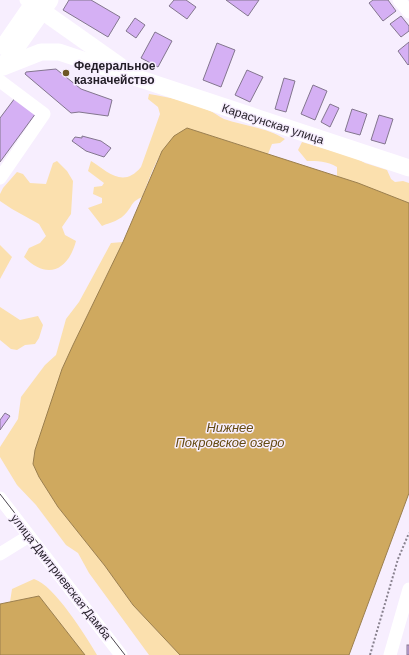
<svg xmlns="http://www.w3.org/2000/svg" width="409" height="655" font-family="'DM Sans',sans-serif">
<rect width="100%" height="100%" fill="#f7eefe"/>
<g fill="#fbe0ae">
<path d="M 149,94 C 169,97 190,102 208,110 C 214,112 219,117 224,119 C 244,126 266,127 285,139 L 280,143 L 272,144 L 268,154 L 187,128 C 159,145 154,168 142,197 C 131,202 133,205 127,212 C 120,221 111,222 102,226 L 88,208 L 102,203 L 102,198 L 93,194 L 94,187 L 102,186 L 104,183 L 88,171 L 91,161 C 107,171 123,189 141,167 L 160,114 L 158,107 L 148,99 Z"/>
<path d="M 302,142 L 356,158 L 365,163 L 387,170 L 391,179 L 395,182 L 403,181 L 409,183 L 409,203 L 337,176 L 337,167 C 327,161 317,161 307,161 L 298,150 Z"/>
<path d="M 57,161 L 67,171 L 73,181 L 71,214 L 62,227 L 65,235 L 76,241 C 68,271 47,280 24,257 L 29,248 L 40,243 L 46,236 L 39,224 L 12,209 L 0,201 L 0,194 L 3,188 L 17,172 L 23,174 L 30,183 L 46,184 L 53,163 Z"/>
<polygon points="123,242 62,369 39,477 58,507 105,566 133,605 180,655 149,655 89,573 78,553 66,545 36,505 17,485 0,457 0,447 18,419 21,397 45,365 56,355 66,319 79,302 111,243"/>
<polygon points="0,245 12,257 0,279"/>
<polygon points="0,307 20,320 38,316 43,325 39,338 35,344 25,345 17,350 11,349 0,340"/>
<path d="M 34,579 C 54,585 86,636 97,655 L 85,655 L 39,596 L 10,602 L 12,589 Z"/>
</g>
<g fill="#cfa95f" stroke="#9b7f4e">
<polygon points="187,128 358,183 409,203 409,493 349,655 180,655 133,605 105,566 58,507 39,477 33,464 35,450 62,369 73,345 123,242 162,151 174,136"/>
<polygon points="39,596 85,655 0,655 0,604"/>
</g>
<g fill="#d5b0f4" stroke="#83768e">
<polygon points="69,0 91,0 120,17 108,37 63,10"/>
<polygon points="174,0 186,0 196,7 187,19 169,6"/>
<polygon points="226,0 259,0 248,16"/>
<polygon points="373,0 388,0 396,11 383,21 369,3"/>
<polygon points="401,16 409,26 409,31 401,37 390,24"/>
<polygon points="135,18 145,25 136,38 126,31"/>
<polygon points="155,32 172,41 158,67 141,58"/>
<polygon points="409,42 409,64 408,65 398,51"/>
<polygon points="217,43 235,50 221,87 203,80"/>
<polygon points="56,69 81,89 112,100 108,116 79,112 71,113 25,74 26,72"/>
<polygon points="247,70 263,77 250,102 235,95"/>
<polygon points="284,78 295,81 286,112 275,109"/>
<polygon points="313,85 327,91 315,120 301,114"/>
<polygon points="15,98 36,113 0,162 0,118"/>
<polygon points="330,104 339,108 330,127 321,122"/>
<polygon points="352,109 367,114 360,135 345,131"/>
<polygon points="379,115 393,119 385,144 371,140"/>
<polygon points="82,136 101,141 111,148 104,157 86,151 72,141 75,137 82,138"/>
<polygon points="5,413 10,416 0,430 0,420"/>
<rect x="407" y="645" width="2" height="10"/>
</g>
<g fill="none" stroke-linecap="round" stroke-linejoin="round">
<polyline stroke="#87808d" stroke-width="2" stroke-dasharray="2 2" stroke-linecap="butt" points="370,655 398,559 409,533"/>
<g stroke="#fff" stroke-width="13">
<polyline points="399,0 409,12"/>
<polyline points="0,48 31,3 26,0"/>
<polyline points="0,81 44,114 0,178"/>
<polyline points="0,498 121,655"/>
<polyline points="0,554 29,536"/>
<polyline points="390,655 409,589"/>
</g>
<g stroke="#fff" stroke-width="17">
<polyline points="32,0 31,3 120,66"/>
<polyline points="4,65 50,0"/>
<polyline points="3,67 41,52 59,52 409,168"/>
</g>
<polyline stroke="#4d4751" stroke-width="1" points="0,494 125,655"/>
</g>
<circle fill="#6e5627" stroke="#f7eefe" stroke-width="1.5" cx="66" cy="73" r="4"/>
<g text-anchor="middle" stroke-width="3" stroke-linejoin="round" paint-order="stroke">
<g font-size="12" font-weight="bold" fill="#231e27" stroke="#f7eefe" text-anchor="start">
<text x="74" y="70">Федеральное<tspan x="74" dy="14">казначейство</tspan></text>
</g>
<g font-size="12" fill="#231e27" stroke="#f7eefe">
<text transform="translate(273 124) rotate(18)" y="4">Карасунская улица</text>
<text transform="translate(61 577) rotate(52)" y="4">улица Дмитриевская Дамба</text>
</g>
<g font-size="13" font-style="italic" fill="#644a11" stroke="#f7eefe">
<text x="230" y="432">Нижнее<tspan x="230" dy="15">Покровское озеро</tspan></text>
</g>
</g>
</svg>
